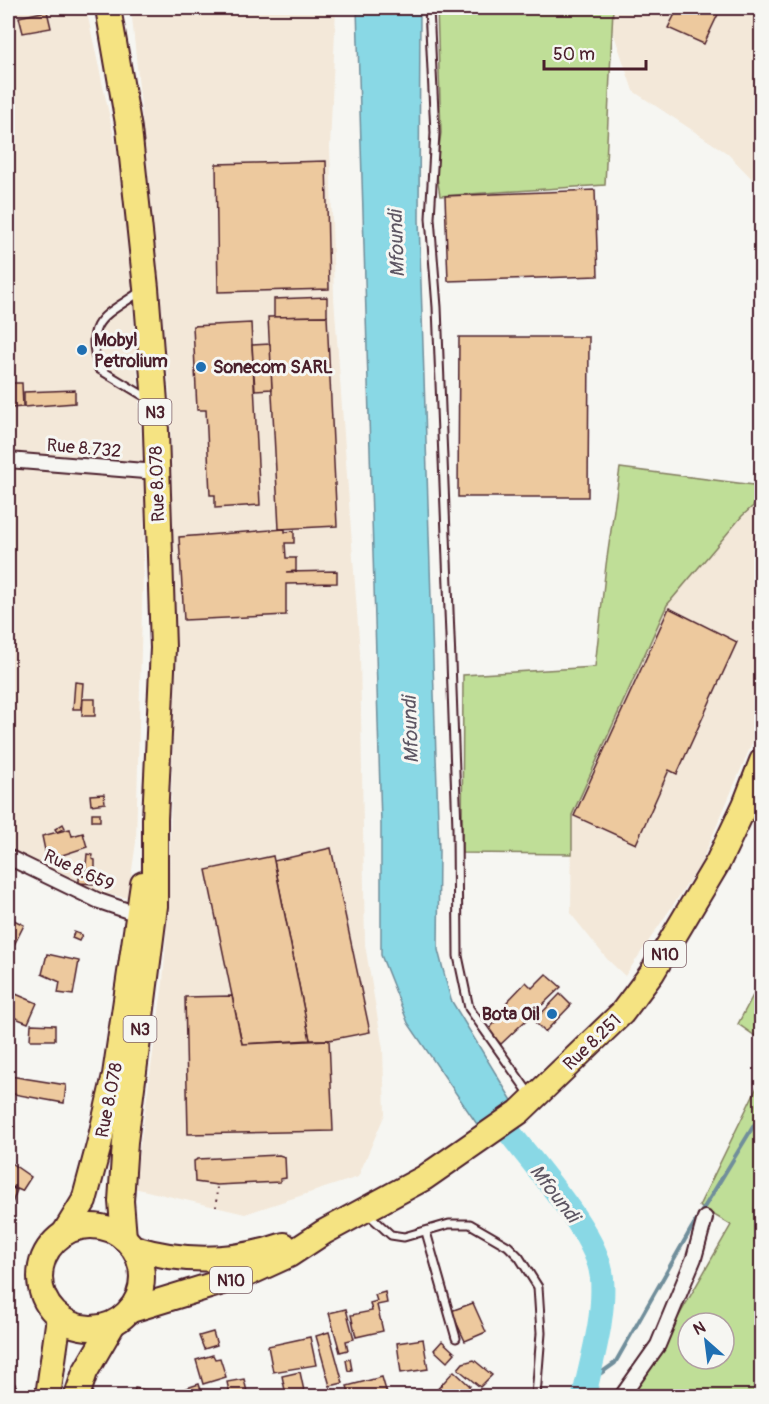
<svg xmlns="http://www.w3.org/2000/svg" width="769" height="1404" font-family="Pangolin,sans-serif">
<rect width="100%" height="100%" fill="#f6f6f2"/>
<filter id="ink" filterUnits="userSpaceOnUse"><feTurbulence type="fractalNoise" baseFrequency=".0167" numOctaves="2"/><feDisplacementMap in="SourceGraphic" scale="12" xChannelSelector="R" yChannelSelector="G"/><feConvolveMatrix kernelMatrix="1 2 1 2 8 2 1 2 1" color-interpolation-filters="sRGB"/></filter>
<g filter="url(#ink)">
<g fill="#f3e8d9">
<polygon points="8,8 86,8 126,192 145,496 136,842 128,898 83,890 8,848"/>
<polygon points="131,8 336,8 330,147 334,298 360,653 365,945 383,1049 385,1114 358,1177 245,1214 134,1188 163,983 168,909 175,665 170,393"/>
<polygon points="605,8 761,8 761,188 727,153 633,91"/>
<polygon points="761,499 761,712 756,734 700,865 625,976 607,959 571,914 572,815 667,605 742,516"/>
</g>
<g fill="#bfde97" stroke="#847e61" stroke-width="1.5" fill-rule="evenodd">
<polygon points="437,8 613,8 605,185 440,196 436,170 441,133"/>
<polygon points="620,468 761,486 761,499 742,516 667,605 572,815 572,854 462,853 463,675 595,667 606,565"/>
<polygon points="761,980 762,1040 761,1040 738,1024"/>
<path d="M 761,1079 L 761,1396 L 633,1396 L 731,1225 L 699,1206 ZM 688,1323 L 724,1323 L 724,1359 L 688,1359 Z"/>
</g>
<polygon fill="#89d8e5" stroke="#708e9b" stroke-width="1.5" points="357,8 420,8 419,220 439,851 438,950 451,1000 519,1112 485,1136 408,1023 381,955 381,824"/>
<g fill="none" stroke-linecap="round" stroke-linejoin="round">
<polyline stroke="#708e9b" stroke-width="4" points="587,1383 615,1363 691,1229 762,1112"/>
<path stroke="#89d8e5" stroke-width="24" d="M 490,1106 C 519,1151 598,1229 602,1278 C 605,1317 592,1359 584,1396"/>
</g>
<g fill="#edc99e" stroke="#4a1f2b" stroke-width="1.5">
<polygon points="678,8 721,8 704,44 668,28"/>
<polygon points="47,11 51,28 23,33 19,17"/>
<polygon points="326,161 329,289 218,292 216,164"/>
<polygon points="595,190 598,276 448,281 445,196"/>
<polygon points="327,297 327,316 274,317 274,299"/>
<polygon points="327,316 337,526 279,529 268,317"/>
<polygon points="251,323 260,505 215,508 215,495 210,495 206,410 197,410 193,326"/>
<polygon points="459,337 589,337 588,497 458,497"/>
<polygon points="270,344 272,389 255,390 252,345"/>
<polygon points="9,383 22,383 23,407 10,408"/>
<polygon points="75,390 75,403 24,407 24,392"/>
<polygon points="285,529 285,532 294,531 294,543 285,543 286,558 296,558 296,571 286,572 337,571 337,583 286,584 286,615 184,620 179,537"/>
<polygon points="669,608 737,642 677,774 669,770 636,844 574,816"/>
<polygon points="75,682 83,683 81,709 73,709"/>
<polygon points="83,699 95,699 95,716 82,716"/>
<polygon points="104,794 105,803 91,805 90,795"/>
<rect x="92" y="813" width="8" height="8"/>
<polygon points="63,824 65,828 57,832 55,829"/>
<polygon points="70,829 72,836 83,833 87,847 47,860 42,836"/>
<polygon points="331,848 370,1032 329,1040 310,1040 274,861"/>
<polygon points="87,854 93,855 92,859 95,860 95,884 79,883 79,875 85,876"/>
<polygon points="273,856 310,1040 242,1044 206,870"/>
<polygon points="8,914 8,917 24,925 14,945 8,942"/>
<polygon points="74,932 82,935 79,941 72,938"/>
<polygon points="47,954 79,961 73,995 58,993 60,982 42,974"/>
<polygon points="546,974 561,987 501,1044 487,1031 510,1007 506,1003 526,982 532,988"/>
<polygon points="11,992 37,1003 28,1023 8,1015 8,1001"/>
<polygon points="560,994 571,1005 545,1032 534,1021"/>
<polygon points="232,996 242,1044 329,1040 333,1131 188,1134 185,997"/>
<polygon points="31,1024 55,1025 55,1040 30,1040"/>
<polygon points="10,1076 66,1085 64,1103 8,1093"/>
<polygon points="279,1155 285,1157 286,1178 280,1179 280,1182 217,1185 195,1182 194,1161 198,1159"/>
<polygon points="8,1161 31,1177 22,1191 8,1185"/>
<polygon points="8,1186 17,1190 11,1206 8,1205"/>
<polygon points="385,1292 387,1303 377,1305 383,1331 356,1337 351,1315 372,1311 370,1303 377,1301 375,1295"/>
<polygon points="473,1303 486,1332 465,1341 451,1311"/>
<polygon points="346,1309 354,1339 346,1341 348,1350 340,1352 329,1313"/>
<polygon points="213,1332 217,1345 204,1349 199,1336"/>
<polygon points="329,1332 343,1383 330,1386 316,1336"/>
<polygon points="310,1337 316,1365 273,1372 268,1346"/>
<polygon points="423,1339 428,1369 401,1373 397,1343"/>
<polygon points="442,1341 455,1353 447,1362 434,1350"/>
<polygon points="213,1355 215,1359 220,1358 226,1377 203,1384 196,1360"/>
<polygon points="350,1359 352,1370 348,1371 346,1360"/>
<polygon points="474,1360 492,1375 480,1387 458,1369 463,1363"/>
<polygon points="454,1371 470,1386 461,1396 435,1396 433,1394"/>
<polygon points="300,1372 304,1391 286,1395 282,1376"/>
<polygon points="382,1377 387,1394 350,1396 347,1386"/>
<polygon points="244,1379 248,1396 230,1396 227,1382"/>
<polygon points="199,1384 203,1396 172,1396 171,1393"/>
<polygon points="135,1388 156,1392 155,1396 133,1396"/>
</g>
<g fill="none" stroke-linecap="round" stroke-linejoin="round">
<defs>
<g id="lane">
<polyline points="429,8 435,133 430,218 437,307 451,661 457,828 458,956 469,1008 531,1096"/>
<path d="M 141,291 C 106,316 83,319 99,369 L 149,399"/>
<polyline points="367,1213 391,1235 404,1237 449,1224 470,1224 508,1246 519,1257 538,1287 541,1333 536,1396"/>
<polyline points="426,1232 456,1338"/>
<polyline points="8,1381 16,1396"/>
</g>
<g id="street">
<polyline points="8,460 157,472"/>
<polyline points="8,857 99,901 137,914"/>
<polyline points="622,1396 658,1345 694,1258 705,1218"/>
</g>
<g id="highway">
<polyline points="108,8 129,129 146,288 155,402 163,648 155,819 155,906 125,1142 121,1201 124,1238"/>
<circle cx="91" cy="1277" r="51"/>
<polyline points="65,1232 84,1201 99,1145 115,1075 143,884"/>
<path d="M 134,1248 C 183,1263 235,1262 284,1245"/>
<polyline points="131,1310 245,1275 289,1255 324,1232 424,1178 519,1112 622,1013 652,973 718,862 745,805 762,761"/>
<polyline points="48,1396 59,1317"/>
<polyline points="77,1396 85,1372 113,1324"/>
</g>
</defs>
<use href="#lane" stroke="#4a1f2b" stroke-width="11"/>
<use href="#street" stroke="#4a1f2b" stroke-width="18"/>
<use href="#highway" stroke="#4a1f2b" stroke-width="28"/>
<polyline stroke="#4a1f2b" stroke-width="2" stroke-dasharray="1.5 4.5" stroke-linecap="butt" points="216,1207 217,1185"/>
<use href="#lane" stroke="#f6f6f2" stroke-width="7"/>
<use href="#street" stroke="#f6f6f2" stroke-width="14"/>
<use href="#highway" stroke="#f5e382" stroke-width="24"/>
</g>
</g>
<g fill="#1f6fb2" stroke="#f6f6f2" stroke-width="2">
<circle cx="82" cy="350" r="6"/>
<circle cx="201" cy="367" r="6"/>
<circle cx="552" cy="1014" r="6"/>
</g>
<g text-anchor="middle" stroke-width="6" stroke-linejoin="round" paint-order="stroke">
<g fill="#f6f6f2" stroke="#7e6067" stroke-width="1.5">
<rect x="138.5" y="399" width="33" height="26" rx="4.5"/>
<rect x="644" y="941" width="42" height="26" rx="4.5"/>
<rect x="123.5" y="1016" width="33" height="26" rx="4.5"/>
<rect x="210" y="1267" width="42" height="26" rx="4.5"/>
</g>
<g font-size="16" font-weight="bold" fill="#4a1f2b">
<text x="155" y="418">N3</text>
<text x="665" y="960">N10</text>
<text x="140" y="1035">N3</text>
<text x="231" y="1286">N10</text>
</g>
<g font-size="18" font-weight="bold" fill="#4a1f2b" stroke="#f6f6f2" text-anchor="start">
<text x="94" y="346">Mobyl<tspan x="94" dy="21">Petrolium</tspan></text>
<text x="213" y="373">Sonecom SARL</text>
<text x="540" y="1020" text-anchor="end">Bota Oil</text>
</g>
<g font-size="18" fill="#4a1f2b" stroke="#f6f6f2">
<text transform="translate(84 448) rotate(5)" y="6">Rue 8.732</text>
<text transform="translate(157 484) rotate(-92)" y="6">Rue 8.078</text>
<text transform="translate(79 870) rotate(25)" y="6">Rue 8.659</text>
<text transform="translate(592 1042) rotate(-44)" y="6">Rue 8.251</text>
<text transform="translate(109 1100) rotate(-79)" y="6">Rue 8.078</text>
</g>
<g font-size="20" font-style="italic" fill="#5d5663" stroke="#f6f6f2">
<text transform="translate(396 244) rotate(-92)" y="7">Mfoundi</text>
<text transform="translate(410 730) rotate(-92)" y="7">Mfoundi</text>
<text transform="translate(555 1193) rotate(52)" y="7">Mfoundi</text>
</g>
</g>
<rect width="769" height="1404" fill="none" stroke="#f6f6f2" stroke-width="30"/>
<rect x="15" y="15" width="739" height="1374" fill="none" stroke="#4a1f2b" stroke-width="2" filter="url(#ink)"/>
<g transform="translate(706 1341) rotate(332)"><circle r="28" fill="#f6f6f2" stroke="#b1a0a2" stroke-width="1.5"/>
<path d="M0-4.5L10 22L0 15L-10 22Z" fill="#1f6fb2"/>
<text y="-9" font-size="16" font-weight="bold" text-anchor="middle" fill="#4a1f2b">N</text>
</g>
<path d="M544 60v9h102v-9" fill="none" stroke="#4a1f2b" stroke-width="3"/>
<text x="553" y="60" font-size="18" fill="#4a1f2b" stroke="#f6f6f2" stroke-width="4.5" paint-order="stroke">50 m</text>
</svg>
